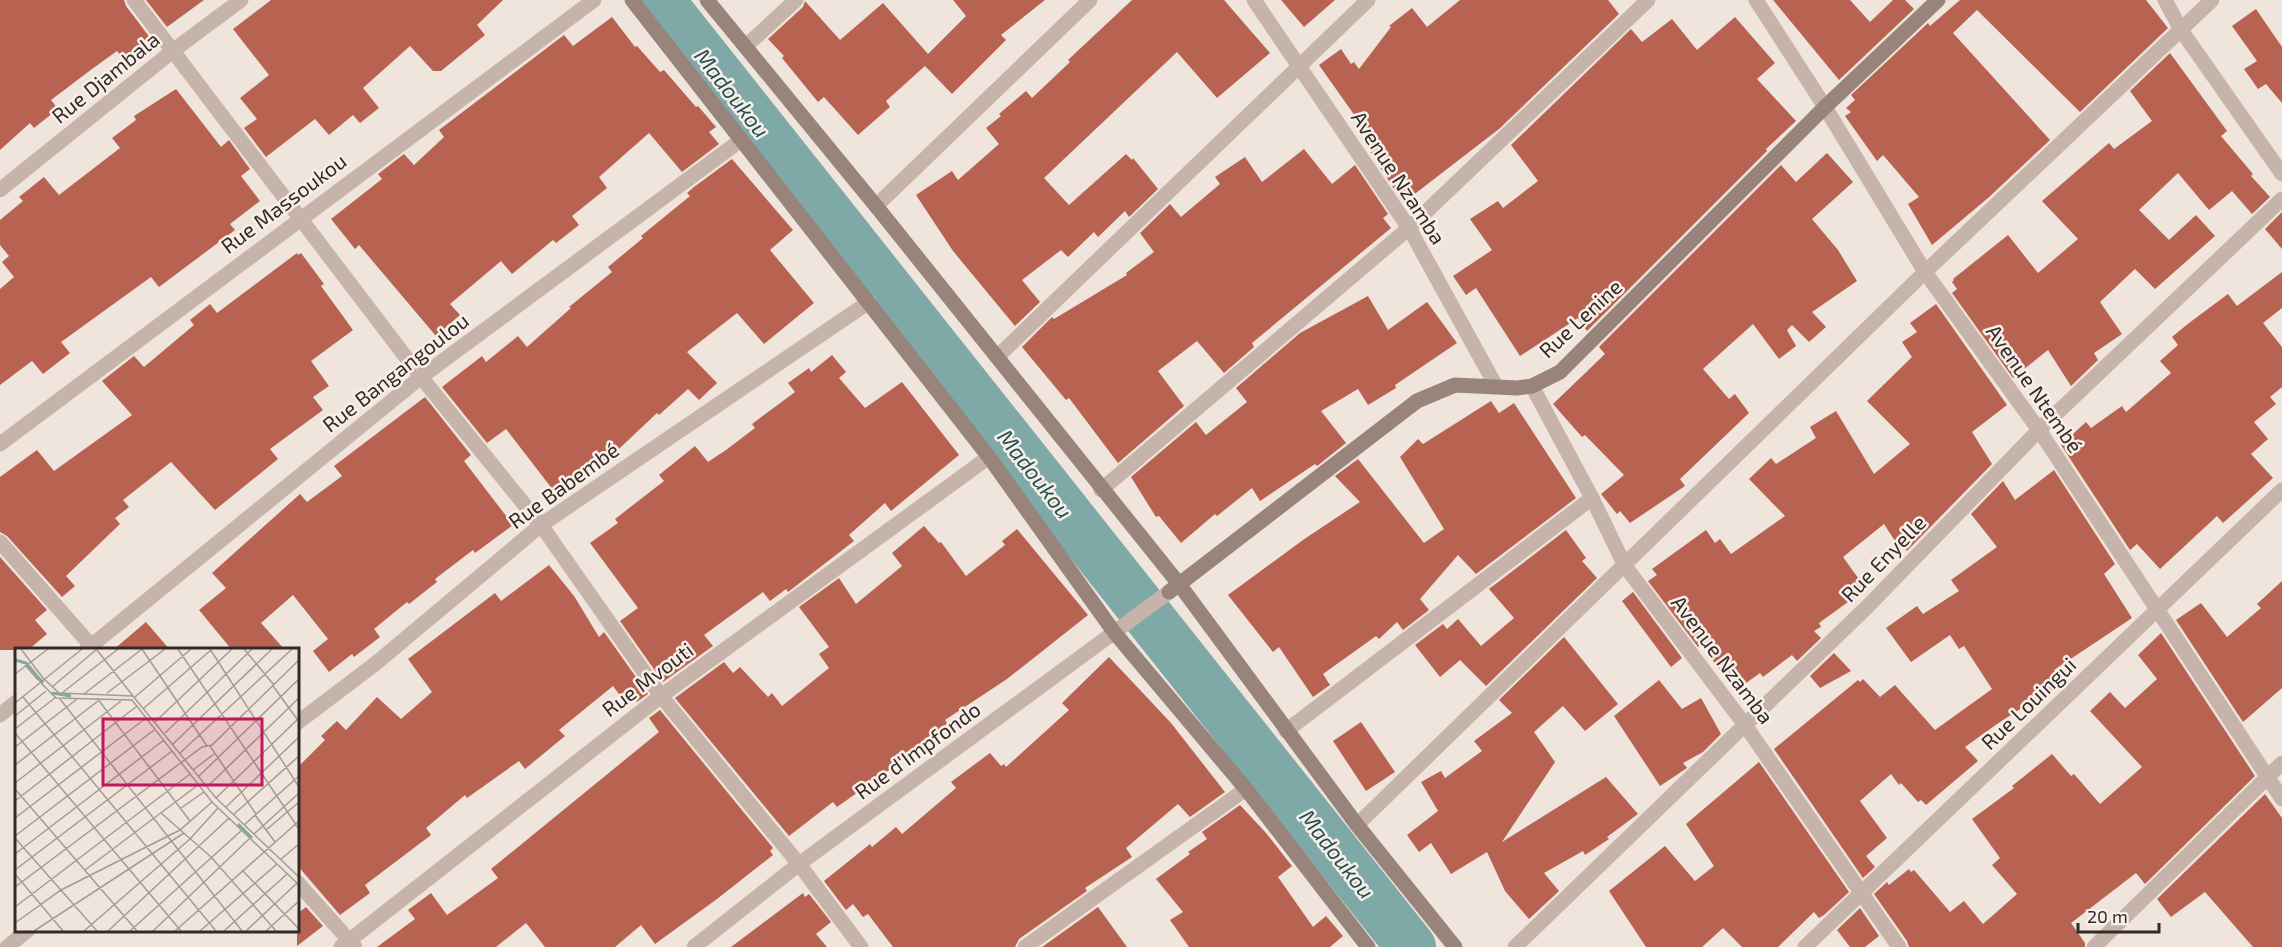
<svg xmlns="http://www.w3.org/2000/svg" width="2282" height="947" font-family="'Exo 2',sans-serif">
<rect width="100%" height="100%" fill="#efe5dc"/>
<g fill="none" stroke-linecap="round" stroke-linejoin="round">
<polyline stroke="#7ea9a7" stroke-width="50" points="659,0 1411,947"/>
</g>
<g fill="#b86251">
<polygon points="0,0 124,0 126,6 151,39 124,59 117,51 92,69 51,100 58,109 34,128 30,123 0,150"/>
<polygon points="146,0 204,0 167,27"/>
<polygon points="271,0 503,0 477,25 485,35 441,71 433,71 410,46 363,88 379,108 360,123 353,115 329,135 315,119 266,157 244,128 257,119 240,98 269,75 233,29"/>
<polygon points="953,0 1045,0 1001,35 1006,40 952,94 925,66 886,101 890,107 858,135 824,97 818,102 782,58 784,56 768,39 803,7 805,1 840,40 883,3 928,54 966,16"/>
<polygon points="1132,0 1224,0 1270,53 1217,98 1177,52 1044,178 1069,205 1126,154 1132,160 1133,158 1158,189 1129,217 1125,211 1098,237 1094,232 1068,257 1061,250 1022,280 1040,302 1015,326 953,251 916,195 952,171 958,180 999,144 986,128 1001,116 999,114 1026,91 1032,98 1070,62 1068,60"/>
<polygon points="1281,0 1335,0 1304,27"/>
<polygon points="1460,0 1608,0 1619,14 1499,129 1403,203 1366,145 1372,140 1319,65 1341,49 1351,64 1354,62 1359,69 1391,27 1389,26 1412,8 1427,27"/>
<polygon points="1773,0 1850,0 1870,22 1893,0 1905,0 1914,9 1839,80"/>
<polygon points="1960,0 2146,0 2168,28 2080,112 1977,10 1953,33 2050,140 1988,198 1932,245 1908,204 1919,197 1883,155 1877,161 1845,116 1851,112 1846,108 1855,100 1851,95 1928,23 1930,26"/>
<polygon points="2256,9 2282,47 2282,103 2266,84 2258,89 2244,69 2257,61 2232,26"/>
<polygon points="612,17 635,47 637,46 660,72 664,70 696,107 698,106 716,127 709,132 719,144 682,172 649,133 599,177 607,188 572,216 579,225 556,243 553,240 512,274 501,261 450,304 460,315 436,336 359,245 355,249 331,219 382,179 378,174 404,154 414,165 444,137 439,130 564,35 573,46"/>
<polygon points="1735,17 1775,63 1757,79 1796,121 1766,149 1767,151 1587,331 1578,318 1520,356 1476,288 1466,295 1453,276 1492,250 1470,219 1498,201 1503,208 1538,181 1511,145 1631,29 1642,42 1672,19 1697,50"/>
<polygon points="2170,53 2227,131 2221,136 2253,174 2251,176 2270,197 2252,214 2232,191 2209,210 2178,173 2139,210 2169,240 2196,215 2215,236 2155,289 2135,269 2100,302 2122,334 2094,353 2098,360 2071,386 2048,350 2013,378 1952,293 1957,289 1952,282 1954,280 1953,279 2008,235 2038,273 2078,239 2042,201 2109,143 2114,149 2152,121 2130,91"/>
<polygon points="176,89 221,147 229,140 250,169 241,176 260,201 230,224 235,230 159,287 151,277 61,342 70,353 43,374 32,361 0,385 0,289 14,277 2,262 9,256 0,245 0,220 23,201 19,197 44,177 59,195 120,148 112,138 136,120 134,116"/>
<polygon points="1304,149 1332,184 1355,165 1388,214 1383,218 1391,228 1252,343 1254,347 1224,373 1197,341 1158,371 1184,406 1118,463 1069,398 1066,400 1022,347 1052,317 1054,319 1127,275 1126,273 1154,252 1140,233 1170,204 1181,217 1220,184 1215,177 1245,157 1262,182"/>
<polygon points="1827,153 1853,182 1812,219 1838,250 1857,281 1812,312 1826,327 1809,342 1792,325 1787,330 1796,346 1779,359 1753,324 1703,369 1729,399 1735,394 1749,413 1680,479 1685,486 1630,523 1620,511 1617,514 1601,494 1624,475 1585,435 1582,437 1553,404 1605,354 1599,347 1781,165 1796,182"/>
<polygon points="732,159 793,230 770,250 814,303 764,344 737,313 687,352 717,383 699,400 688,389 659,415 657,413 605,462 600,455 553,490 506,429 487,443 442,387 482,356 486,362 518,336 527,347 571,308 569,307 612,272 608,267 643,238 641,236 690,196 687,193 694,187"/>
<polygon points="2282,212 2282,249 2265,229"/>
<polygon points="297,253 298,255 301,253 324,284 321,286 353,330 311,361 329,386 313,397 323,410 270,449 278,459 215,510 171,462 123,500 129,507 115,518 120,524 66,576 75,586 62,597 7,536 0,532 0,477 37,450 54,471 132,415 102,381 134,356 144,367 194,325 190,320 210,304 217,313"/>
<polygon points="2282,272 2282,308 2263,323 2282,347 2282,387 2270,397 2276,404 2254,422 2268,439 2251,454 2273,478 2223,523 2217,516 2160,569 2137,544 2130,550 2061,445 2086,422 2091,428 2122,406 2126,412 2171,373 2160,361 2178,345 2172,337 2189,323 2228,294 2237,306"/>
<polygon points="1368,296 1388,330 1427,302 1457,343 1395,385 1396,388 1368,405 1358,389 1321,411 1346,443 1317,466 1315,464 1260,501 1252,488 1217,516 1215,514 1181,543 1159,516 1156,517 1131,477 1196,422 1206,435 1247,402 1236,388 1300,333"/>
<polygon points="1936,304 2007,405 1972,432 1992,464 1907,551 1898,539 1895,541 1884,524 1843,557 1866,589 1819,623 1821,627 1814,631 1821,638 1797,661 1792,655 1763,677 1760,673 1735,691 1701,644 1698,647 1648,581 1657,575 1652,569 1706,530 1715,543 1720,539 1731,554 1785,516 1749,479 1771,458 1776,464 1816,438 1810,427 1836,411 1874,474 1910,444 1867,401 1912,357 1902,342 1917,332 1910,323"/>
<polygon points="832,355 846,372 839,378 865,408 902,382 959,455 891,511 885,503 849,535 854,541 788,592 786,589 770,601 763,592 704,635 713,646 663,682 620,621 638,608 590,543 618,523 615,519 664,481 659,475 695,446 708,462 726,450 755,428 752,424 795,392 788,383 809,368 811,372"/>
<polygon points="425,397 471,455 464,461 513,525 475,553 473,550 435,579 437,582 409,604 407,602 374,629 380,637 354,657 352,654 329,672 313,651 328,639 293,595 261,623 285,650 232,650 199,610 226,588 212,573 300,494 307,502 342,476 334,466"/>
<polygon points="1491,401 1499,413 1514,403 1576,498 1476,574 1458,555 1420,599 1429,610 1403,630 1397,622 1379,639 1376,636 1323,674 1330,685 1313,697 1279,647 1273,652 1228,595 1303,540 1360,502 1335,476 1358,459 1424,543 1444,529 1400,457 1418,439 1423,444"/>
<polygon points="2054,470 2115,564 2104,574 2132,618 2054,670 2063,683 2033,704 2031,702 1997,724 1965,747 1978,761 1926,805 1921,800 1918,802 1901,783 1899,785 1891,774 1860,801 1887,838 1866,856 1875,867 1863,878 1774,749 1858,680 1860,682 1863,679 1880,697 1895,685 1935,730 1992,689 1964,646 1959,649 1950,635 1911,662 1886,628 1917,606 1923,614 1959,591 1951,580 1997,547 1971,514 2003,481 2015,500"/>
<polygon points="924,526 939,543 941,542 966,576 1005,545 1002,541 1017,529 1088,615 1007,679 945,720 950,727 837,807 833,802 789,836 675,698 724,662 733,673 740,667 768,697 772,693 782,706 829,668 819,654 829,647 799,607 839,578 856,604 902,566 892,553"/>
<polygon points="1566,530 1586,558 1582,561 1597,578 1486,686 1460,660 1440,677 1415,645 1443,624 1447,629 1458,619 1481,646 1514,618 1489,589"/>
<polygon points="0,557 47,610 35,620 47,634 28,650 0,650"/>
<polygon points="549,565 574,596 599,637 604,632 648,694 637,702 635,700 627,705 613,686 559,730 565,736 525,769 519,761 467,798 465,795 426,828 431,835 365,885 370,893 340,915 297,865 297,768 325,740 321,736 337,721 346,730 377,697 401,719 432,692 408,659 495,593 501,601"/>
<polygon points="2282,581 2282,688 2243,722 2176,620 2201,603 2227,637 2261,608 2257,604"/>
<polygon points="1633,592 1682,658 1671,667 1622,601"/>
<polygon points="146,622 170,650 113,650"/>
<polygon points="2161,633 2255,776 2145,884 2136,873 2071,923 2085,943 2085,947 1909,947 1907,941 1874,894 1887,882 1889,885 1909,869 1911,872 1914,870 1950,912 1964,901 1983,924 2017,894 1992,865 2000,858 1972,819 2014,788 2012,786 2052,754 2071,776 2074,774 2100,804 2142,767 2090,711 2110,692 2125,708 2157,679 2138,655"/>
<polygon points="1564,637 1618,704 1585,731 1563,706 1534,732 1555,762 1502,842 1606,777 1638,814 1607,837 1609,839 1585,855 1583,851 1544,873 1559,891 1529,919 1505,891 1487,852 1451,874 1431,843 1419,852 1407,835 1438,811 1421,782 1441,771 1445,778 1482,751 1474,741 1512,713 1499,700"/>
<polygon points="1834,653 1851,671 1820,688 1810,676"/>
<polygon points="1109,657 1171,723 1225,792 1190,817 1178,804 1126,848 1132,857 1085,888 1087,891 1019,939 1015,947 893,947 868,914 863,917 853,904 846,910 824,881 870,844 872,847 896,827 902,834 956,788 951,782 990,753 1001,766 1004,764 1006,767 1069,710 1062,703"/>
<polygon points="1659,680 1682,709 1701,698 1721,734 1703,752 1683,763 1687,768 1660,786 1614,716"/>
<polygon points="660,710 773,848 770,851 773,855 717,899 655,944 641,925 615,947 545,947 526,923 496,947 377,947 415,919 408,910 431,893 447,915 498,878 491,869 659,732 649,718"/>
<polygon points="1361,722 1395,772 1366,791 1333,741"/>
<polygon points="1759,762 1849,892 1824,915 1819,918 1814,912 1778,947 1742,947 1723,928 1702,947 1646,947 1609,891 1665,846 1695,881 1714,866 1686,824"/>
<polygon points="2265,794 2282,818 2282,947 2253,947 2205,892 2171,917 2157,899"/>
<polygon points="1240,805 1266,833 1292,866 1278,877 1313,927 1326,916 1343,936 1330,947 1189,947 1170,920 1183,912 1156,879 1190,854 1188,852 1207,839 1202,832"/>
<polygon points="803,893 805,897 809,894 831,922 816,934 827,947 731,947"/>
<polygon points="306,907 323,926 297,946 297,914"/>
<polygon points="1098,907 1127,947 1042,947"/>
<polygon points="1860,908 1879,936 1865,947 1850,947 1837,930"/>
</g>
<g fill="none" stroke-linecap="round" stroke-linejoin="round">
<g stroke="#c6b4aa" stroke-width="15">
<polyline points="134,0 421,377 541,525 661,696 799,864 861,947"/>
<polyline points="1254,0 1409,228 1496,386"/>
<polyline points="1756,0 1825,107 1925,272 2039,430 2282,799"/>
<polyline points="2165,0 2181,30 2282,174"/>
<polyline points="746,46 796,0"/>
<polyline points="0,190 174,50 241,0"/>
<polyline points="876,206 1090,0"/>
<polyline points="997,357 1368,0"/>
<polyline points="1532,386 1592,498 1625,566 1745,725 1899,947"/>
<polyline points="0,444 594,0"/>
<polyline points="1101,490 1409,228 1648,0"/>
<polyline points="0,542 95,650"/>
<polyline points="86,650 421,377 741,140"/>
<polyline points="0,715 16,702"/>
<polyline points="297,723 375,664 541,525 869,302"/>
<polyline points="1286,731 1592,498"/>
<polyline points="1357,825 1925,272 2212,0"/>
<polyline points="297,882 355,947"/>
<polyline points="7,947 28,930"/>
<polyline points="341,947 661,696 989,457"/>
<polyline points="694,947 799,864 1169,592"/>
<polyline points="1025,947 1246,789"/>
<polyline points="1515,947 1867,607 2039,430 2282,199"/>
<polyline points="1805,947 2282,490"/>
<polyline points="2094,947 2282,763"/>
</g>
<g stroke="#99847b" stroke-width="15">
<polyline points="632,0 989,457 1114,632 1246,789 1368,947"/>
<polyline points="707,0 876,206 1179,584 1357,825 1455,947"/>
<polyline points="1169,592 1417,401 1455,385 1517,388 1532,386 1560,372 1825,107 1938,0"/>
</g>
</g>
<g text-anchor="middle" stroke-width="5" stroke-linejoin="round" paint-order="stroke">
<g font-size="21" fill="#342b28" stroke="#f7efe8">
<text transform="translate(106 78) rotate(-39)" y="7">Rue Djambala</text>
<text transform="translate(1398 178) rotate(57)" y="7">Avenue Nzamba</text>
<text transform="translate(284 204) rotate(-37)" y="7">Rue Massoukou</text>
<text transform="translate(1581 319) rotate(-43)" y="7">Rue Lenine</text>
<text transform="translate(396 373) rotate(-38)" y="7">Rue Bangangoulou</text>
<text transform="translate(2034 389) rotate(55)" y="7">Avenue Ntembé</text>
<text transform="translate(564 486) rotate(-36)" y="7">Rue Babembé</text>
<text transform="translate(1884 559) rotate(-46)" y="7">Rue Enyelle</text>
<text transform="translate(1722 660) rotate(53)" y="7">Avenue Nzamba</text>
<text transform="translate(648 680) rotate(-37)" y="7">Rue Mvouti</text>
<text transform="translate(2029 704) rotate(-44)" y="7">Rue Louingui</text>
<text transform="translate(918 751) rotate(-36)" y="7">Rue d'Impfondo</text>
</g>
<g font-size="22" font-style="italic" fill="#235050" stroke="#f7efe8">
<text transform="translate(732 93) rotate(52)" y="8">Madoukou</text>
<text transform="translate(1035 474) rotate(52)" y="8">Madoukou</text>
<text transform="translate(1337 854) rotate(52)" y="8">Madoukou</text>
</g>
</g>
<g transform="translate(15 648)">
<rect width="284" height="284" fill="#efe5dc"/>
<path fill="none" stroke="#7ea9a7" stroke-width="3" d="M 0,12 L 11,15 L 28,35M 37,45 L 56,48M 223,176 L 237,190"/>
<path fill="none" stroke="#a49b94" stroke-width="1.5" d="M 6,1 L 28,30M 127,1 L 192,98M 163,1 L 284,181M 195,1 L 284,139M 229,1 L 259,37M 82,2 L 118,48M 11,18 L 23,32M 0,26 L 33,1M 28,30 L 44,45 L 118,48 L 201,150 L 284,229M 24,33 L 41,50 L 117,52 L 197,154 L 284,237M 258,38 L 282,71M 37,39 L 82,1M 47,45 L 103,1M 92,45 L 150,1M 69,46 L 127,1M 8,49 L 201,283M 120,49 L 176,1M 82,50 L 175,173M 45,51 L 227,283M 0,55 L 67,1M 129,60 L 196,2M 0,68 L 31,43M 140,74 L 217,1M 0,81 L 41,49M 0,85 L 166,283M 150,85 L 237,1M 158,96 L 257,1M 195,98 L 241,166M 0,99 L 62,51M 165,105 L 277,1M 0,117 L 83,53M 178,122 L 199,106M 183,129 L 284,31M 0,135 L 106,53M 193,138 L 284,50M 0,141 L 122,283M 201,150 L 284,70M 0,153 L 122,58M 211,159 L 284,89M 166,160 L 189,144M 146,165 L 196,209 L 261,283M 218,167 L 284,108M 240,167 L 260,194M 0,170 L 131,70M 229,177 L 284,128M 251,182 L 284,154M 239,186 L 284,145M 0,188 L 139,82M 0,190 L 82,283M 0,206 L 149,92M 265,212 L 284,196M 0,222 L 157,103M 70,222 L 183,137M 227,222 L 284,281M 0,226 L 48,283M 0,239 L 187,99 L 197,97 L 284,12M 0,259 L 175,126M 0,275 L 46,242 L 165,182 L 197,154M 19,283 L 169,185M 69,283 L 175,191 L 203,160M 93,283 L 214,170M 115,283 L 227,182M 138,283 L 234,191M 160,283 L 284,173M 185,283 L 262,216M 209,283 L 272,226M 231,283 L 282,235M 251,283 L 284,253"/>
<path fill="#c2185b" fill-opacity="0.15" stroke="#c2185b" stroke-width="3" d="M 88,71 L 247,71 L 247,137 L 88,137 Z"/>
<rect width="284" height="284" fill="none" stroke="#342b28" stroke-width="3"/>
</g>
<path d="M2078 923v9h81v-9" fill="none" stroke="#342b28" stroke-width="3"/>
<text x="2087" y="923" font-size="18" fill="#342b28" stroke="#f7efe8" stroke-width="4.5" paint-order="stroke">20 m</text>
</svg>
